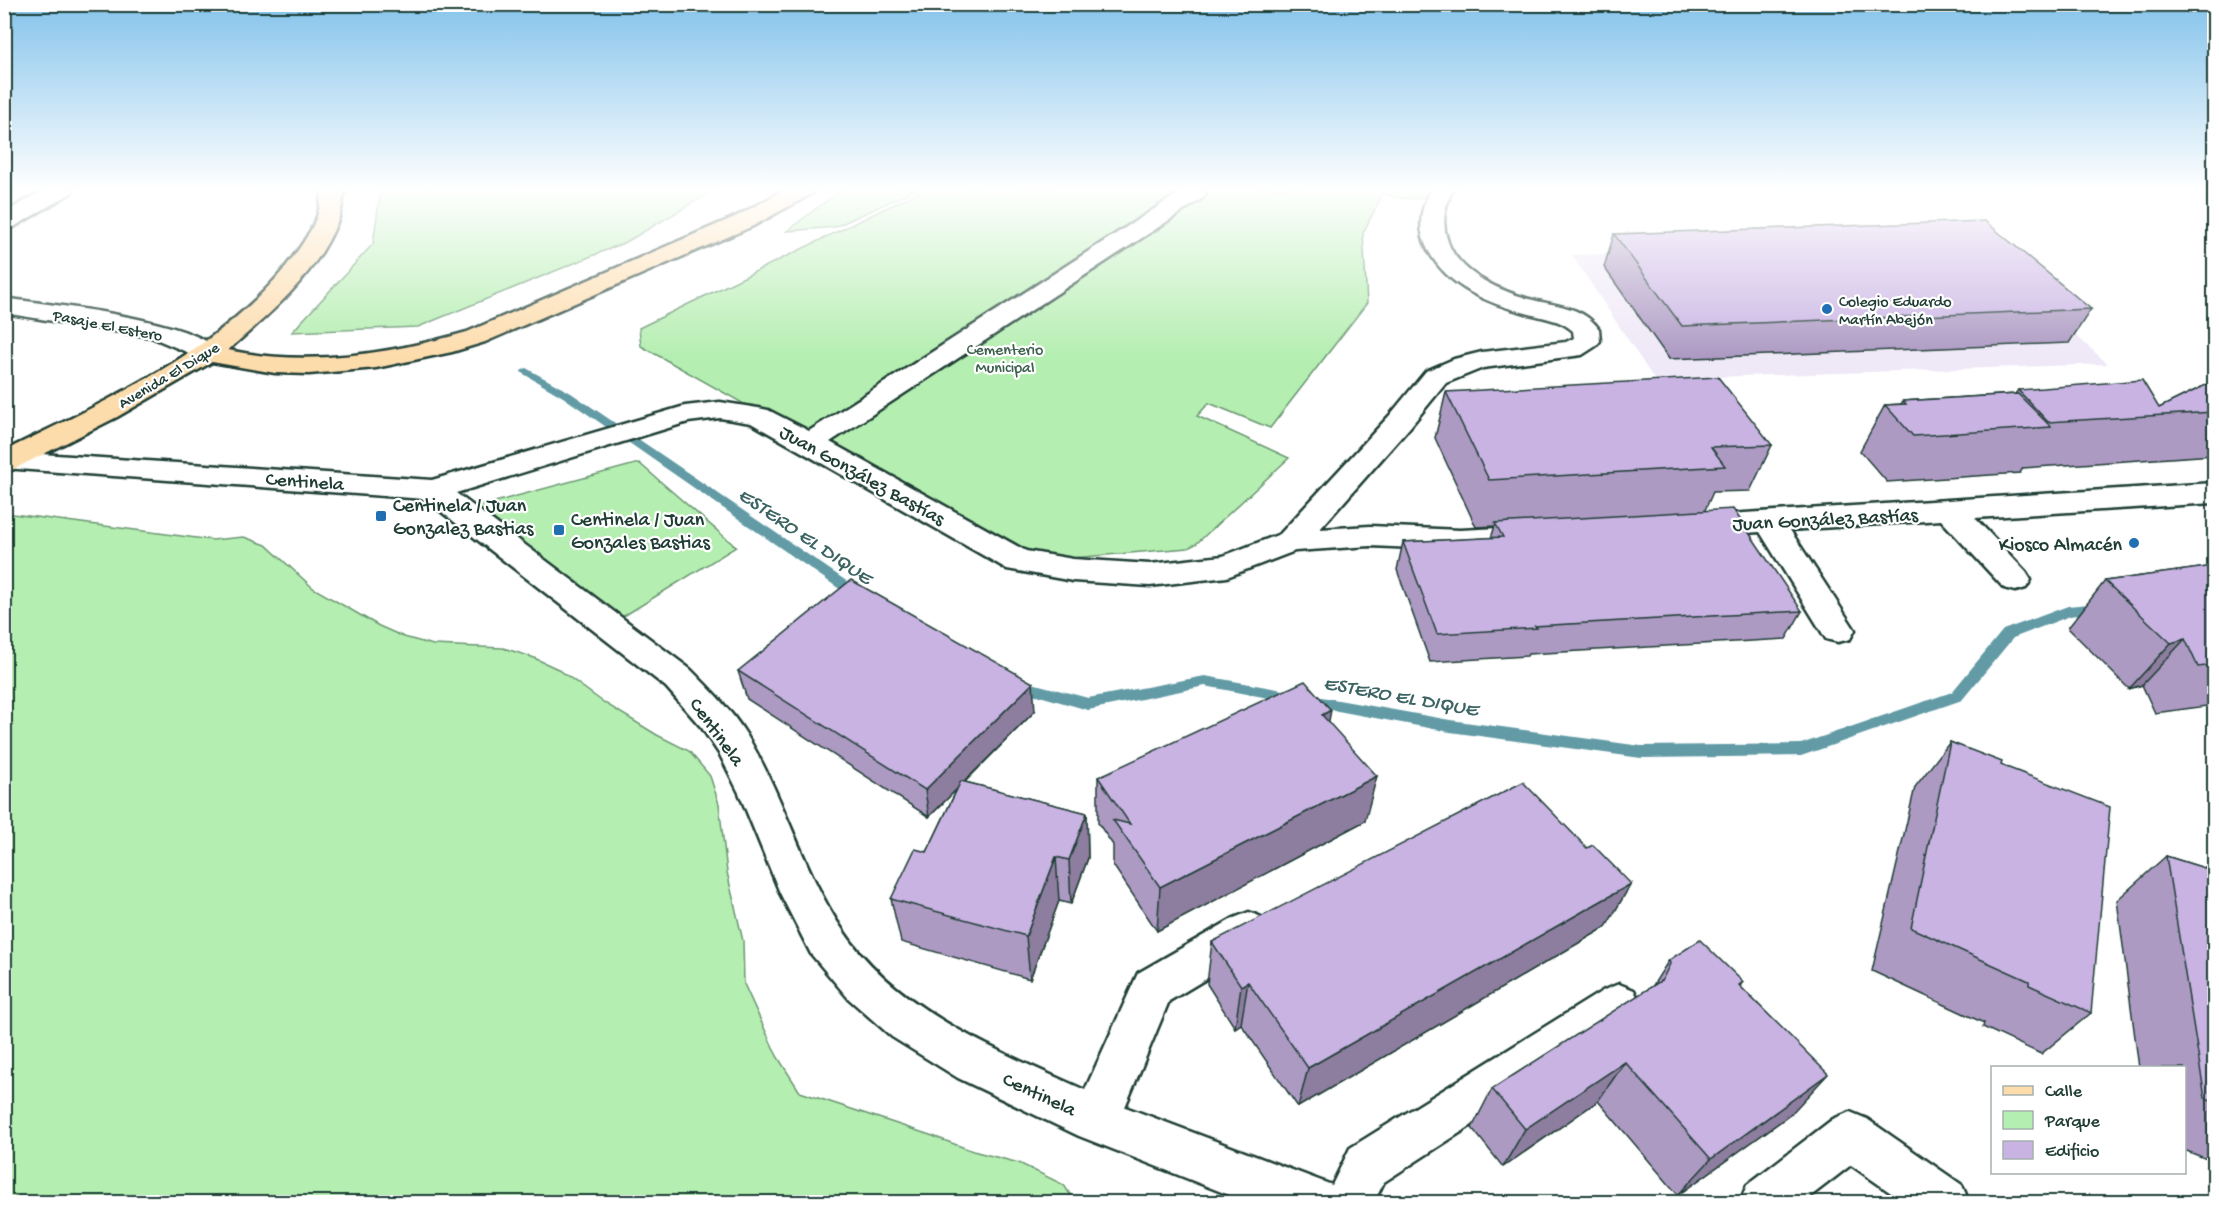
<svg xmlns="http://www.w3.org/2000/svg" width="2219" height="1207" font-family="'Gochi Hand',sans-serif">
<rect width="100%" height="100%" fill="#fff"/>
<filter id="ink" filterUnits="userSpaceOnUse"><feTurbulence type="fractalNoise" baseFrequency=".0167" numOctaves="2"/><feDisplacementMap in="SourceGraphic" scale="12" xChannelSelector="R" yChannelSelector="G"/><feConvolveMatrix kernelMatrix="1 2 1 2 8 2 1 2 1" color-interpolation-filters="sRGB"/></filter>
<g filter="url(#ink)">
<polygon fill="#efe8f7" points="1972,243 2108,364 1654,379 1572,255"/>
<g fill="#b5eeb1" stroke="#6a9672" stroke-width="1.5">
<polygon points="381,188 718,188 626,242 418,327 292,332 373,244"/>
<polygon points="847,188 919,188 835,227 787,231 834,195"/>
<path d="M 927,188 L 1443,188 C 1426,203 1403,200 1383,194 L 1363,233 L 1367,303 L 1270,428 L 1209,403 L 1197,416 L 1289,458 L 1196,544 L 1188,548 L 1025,562 L 641,346 L 639,328 Z"/>
<polygon points="639,463 736,547 619,619 469,509"/>
<polygon points="5,513 212,540 244,537 266,545 313,588 379,626 404,637 433,645 503,648 532,657 558,669 603,702 657,735 689,751 710,776 719,804 727,872 743,941 744,984 777,1056 800,1092 930,1135 973,1151 1019,1163 1064,1185 1075,1202 5,1202"/>
</g>
<g fill="none" stroke-linecap="round" stroke-linejoin="round">
<g fill="#629ba5" fill-rule="evenodd">
<polygon points="526,368 571,393 864,593 866,596 864,599 854,599 563,397 522,373 521,371"/>
<polygon points="2099,603 2106,608 2104,611 2070,616 2013,638 1962,700 1801,756 1641,758 1450,732 1205,686 1088,710 1012,688 1010,684 1012,680 1017,679 1088,698 1205,676 1450,720 1641,746 1801,744 1952,692 2003,630 2068,606"/>
</g>
<defs>
<g id="minor">
<polygon points="47,188 74,188 71,193 12,228 4,230 4,213"/>
<path d="M 1187,188 L 1203,188 L 1206,193 L 1203,198 L 830,442 L 1026,551 L 1073,559 L 1150,564 L 1223,556 L 1280,534 L 1390,415 L 1426,371 L 1454,359 L 1482,352 L 1566,342 L 1574,338 L 1573,331 C 1560,319 1543,318 1526,313 C 1487,303 1448,287 1428,250 C 1417,229 1420,208 1432,188 L 1454,188 C 1444,205 1441,223 1448,242 C 1460,276 1505,293 1537,301 C 1560,306 1584,308 1599,329 L 1600,341 L 1596,346 L 1582,355 L 1483,368 L 1446,383 L 1410,427 L 1320,529 L 1370,526 L 1460,530 L 1500,528 L 1511,531 L 1516,538 L 1511,545 L 1500,548 L 1460,550 L 1370,546 L 1295,551 L 1227,577 L 1150,586 L 1073,581 L 1007,569 L 751,423 L 720,418 L 688,422 L 456,493 L 690,669 C 710,689 731,710 746,734 C 784,796 802,869 842,929 C 896,1011 1000,1052 1085,1090 L 1138,973 L 1234,918 L 1249,912 L 1264,918 L 1270,931 L 1264,944 L 1169,1001 L 1125,1107 L 1128,1108 L 1332,1185 L 1350,1148 L 1604,990 L 1619,984 L 1634,990 L 1641,1005 L 1634,1020 L 1384,1182 L 1374,1202 L 1247,1202 L 1079,1136 L 958,1078 L 892,1037 L 849,999 L 811,954 L 780,893 L 739,793 L 720,755 L 702,728 L 666,687 L 425,499 L 4,468 L 4,454 L 11,452 L 432,480 L 685,406 L 720,402 L 758,408 L 768,410 L 809,431 Z"/>
<path d="M 4,298 C 49,305 197,319 221,353 L 217,359 L 208,361 L 151,337 L 4,313 Z"/>
<polygon points="2214,483 2214,503 1975,518 2026,572 2031,580 2026,588 2015,591 2004,588 1941,520 1790,530 1855,630 1850,639 1838,642 1826,639 1760,532 1698,536 1687,533 1683,526 1687,519 1698,516"/>
<polygon points="1850,1112 1867,1119 1962,1185 1969,1202 1904,1202 1851,1165 1803,1202 1740,1202 1747,1185 1833,1119"/>
</g>
<path id="major" d="M 323,188 L 345,188 C 343,199 342,210 338,220 C 317,274 271,313 228,350 C 308,367 389,354 467,332 L 737,216 L 788,188 L 816,188 L 813,193 L 753,226 L 485,342 L 452,352 L 376,368 L 309,374 L 275,373 L 212,362 L 117,417 L 14,469 L 4,472 L 4,451 C 103,402 212,356 284,269 C 296,253 308,238 316,219 C 320,210 321,198 323,188 Z"/>
</defs>
<use href="#minor" stroke="#1f3d34" stroke-width="5"/>
<use href="#major" stroke="#1f3d34" stroke-width="5"/>
<use href="#minor" fill="#fff" fill-rule="evenodd"/>
<use href="#major" fill="#fddcac" fill-rule="evenodd"/>
</g>
<g fill="#ad9ac3" stroke="#1f3d34" stroke-width="1.5">
<polygon points="1614,234 2091,309 2069,343 1669,359 1604,267"/>
<polygon points="2214,381 2214,455 2023,468 2020,473 1887,482 1860,451 1885,405 1901,404 1903,401 2015,394 2018,390 2159,408"/>
<polygon points="1446,392 1772,445 1750,491 1713,492 1705,510 1802,611 1786,639 1528,654 1527,656 1430,662 1397,570 1403,542 1491,538 1495,526 1476,527 1435,438"/>
<polygon points="2214,566 2214,705 2155,713 2142,685 2129,689 2068,628 2105,581"/>
<polygon points="738,671 1035,711 965,782 1087,813 1088,858 1071,904 1059,901 1030,979 901,942 891,899 927,852 957,789 929,817 747,699"/>
<polygon points="1329,722 1365,821 1157,931 1113,865 1113,845 1098,823 1098,777"/>
<polygon points="1950,742 2001,765 2091,1013 2041,1054 1983,1027 1984,1023 1872,971 1915,787"/>
<polygon points="2166,856 2214,871 2214,1159 2212,1161 2184,1150 2184,1068 2139,1068 2117,900"/>
<polygon points="1606,927 1298,1107 1241,1024 1235,1028 1207,984 1212,942"/>
<polygon points="1669,960 1743,982 1740,986 1791,1114 1678,1195 1598,1101 1503,1167 1472,1128 1492,1089 1652,987"/>
</g>
<g fill="#8d7d9f" stroke="#1f3d34" stroke-width="1.5">
<polygon points="2185,639 2142,685 2129,689 2171,643"/>
<polygon points="1033,683 1035,711 929,817 925,790"/>
<polygon points="1331,710 1322,757 1322,715"/>
<polygon points="1377,776 1365,821 1157,931 1160,887"/>
<polygon points="1087,813 1088,858 1071,904 1069,860"/>
<polygon points="1056,857 1059,901 1030,979 1026,936"/>
<polygon points="1631,884 1606,927 1298,1107 1308,1068"/>
<polygon points="1248,982 1241,1024 1235,1028 1241,986"/>
<polygon points="1625,1062 1598,1101 1503,1167 1525,1129"/>
<polygon points="1828,1074 1791,1114 1678,1195 1711,1159"/>
</g>
<g fill="#c9b3e3" stroke="#1f3d34" stroke-width="1.5">
<polygon points="1985,221 2091,309 1682,326 1614,234"/>
<polygon points="1718,377 1772,445 1711,447 1725,466 1489,480 1446,392"/>
<polygon points="2142,380 2159,408 2214,381 2214,412 2048,422 2018,390"/>
<polygon points="2018,394 2051,427 1913,436 1885,405 1906,404 1903,401"/>
<polygon points="1733,509 1802,611 1535,626 1537,628 1437,634 1403,542 1503,537 1495,523"/>
<polygon points="2214,566 2214,665 2198,667 2185,639 2171,643 2105,581"/>
<polygon points="851,580 1033,683 925,790 738,671"/>
<polygon points="1305,681 1331,710 1322,715 1377,776 1160,887 1113,820 1130,824 1098,777"/>
<polygon points="1950,742 2002,762 2001,765 2110,807 2091,1013 2029,985 2029,981 1911,928"/>
<polygon points="961,781 1087,813 1069,860 1056,857 1026,936 891,899 915,849 927,852"/>
<polygon points="1523,782 1587,848 1593,845 1631,884 1308,1068 1248,982 1241,986 1212,942"/>
<polygon points="2166,856 2214,871 2214,1101 2205,1098"/>
<polygon points="1700,940 1743,982 1739,985 1828,1074 1711,1159 1625,1062 1525,1129 1492,1089 1662,980 1670,964 1669,960"/>
</g>
</g>
<linearGradient id="sky" x2="0" y2="1"><stop stop-color="#84c3eb"/><stop offset="0.53" stop-color="#fff"/><stop offset="1" stop-color="#fff" stop-opacity="0"/></linearGradient>
<rect width="2219" height="357" fill="url(#sky)"/>
<g fill="#1f6fb2" stroke="#fff" stroke-width="2">
<circle cx="1827" cy="309" r="6"/>
<rect x="375" y="510" width="12" height="12" rx="3"/>
<rect x="553" y="524" width="12" height="12" rx="3"/>
<circle cx="2134" cy="543" r="6"/>
</g>
<g text-anchor="middle" stroke-width="4.5" stroke-linejoin="round" paint-order="stroke">
<g font-size="16" fill="#1f3d34" stroke="#fff" text-anchor="start">
<text x="1839" y="306">Colegio Eduardo<tspan x="1839" dy="18">Martín Abejón</tspan></text>
</g>
<g font-size="16" fill="#1f3d34" stroke="#fff">
<text transform="translate(108 324) rotate(11)" y="6">Pasaje El Estero</text>
<text transform="translate(168 374) rotate(-31)" y="6">Avenida El Dique</text>
</g>
<g font-size="16" fill="#3d604d" stroke="#fff">
<text x="1005" y="354">Cementerio<tspan x="1005" dy="18">Municipal</tspan></text>
</g>
<g font-size="20" fill="#1f3d34" stroke="#fff">
<text transform="translate(863 474) rotate(29)" y="7">Juan González Bastías</text>
<text transform="translate(305 480) rotate(4)" y="7">Centinela</text>
<text transform="translate(1825 518) rotate(-3)" y="7">Juan González Bastías</text>
<text transform="translate(718 731) rotate(54)" y="7">Centinela</text>
<text transform="translate(1040 1093) rotate(25)" y="7">Centinela</text>
</g>
<g font-size="20" fill="#1f3d34" stroke="#fff" text-anchor="start">
<text x="393" y="511">Centinela / Juan<tspan x="393" dy="23">Gonzalez Bastias</tspan></text>
<text x="571" y="525">Centinela / Juan<tspan x="571" dy="23">Gonzales Bastias</tspan></text>
<text x="2122" y="550" text-anchor="end">Kiosco Almacén</text>
</g>
<g font-size="21" font-style="italic" fill="#3b6463" stroke="#fff">
<text transform="translate(806 535) rotate(34)" y="7">ESTERO EL DIQUE</text>
<text transform="translate(1401 695) rotate(10)" y="7">ESTERO EL DIQUE</text>
</g>
</g>
<rect width="2219" height="1207" fill="none" stroke="#fff" stroke-width="24"/>
<rect x="12" y="12" width="2195" height="1183" fill="none" stroke="#1f3d34" stroke-width="2" filter="url(#ink)"/>
<rect x="1991" y="1066" width="195" height="108" fill="#ffffff" stroke="#a5b1ae" stroke-width="1.5"/>
<rect x="2003" y="1086" width="30" height="9" fill="#fddcac" stroke="#a5b1ae" stroke-width="1.5"/>
<text x="2045" y="1096" font-size="18" fill="#1f3d34">Calle</text>
<rect x="2003" y="1111" width="30" height="18" fill="#b5eeb1" stroke="#a5b1ae" stroke-width="1.5"/>
<text x="2045" y="1126" font-size="18" fill="#1f3d34">Parque</text>
<rect x="2003" y="1141" width="30" height="18" fill="#c9b3e3" stroke="#a5b1ae" stroke-width="1.5"/>
<text x="2045" y="1156" font-size="18" fill="#1f3d34">Edificio</text>
</svg>
